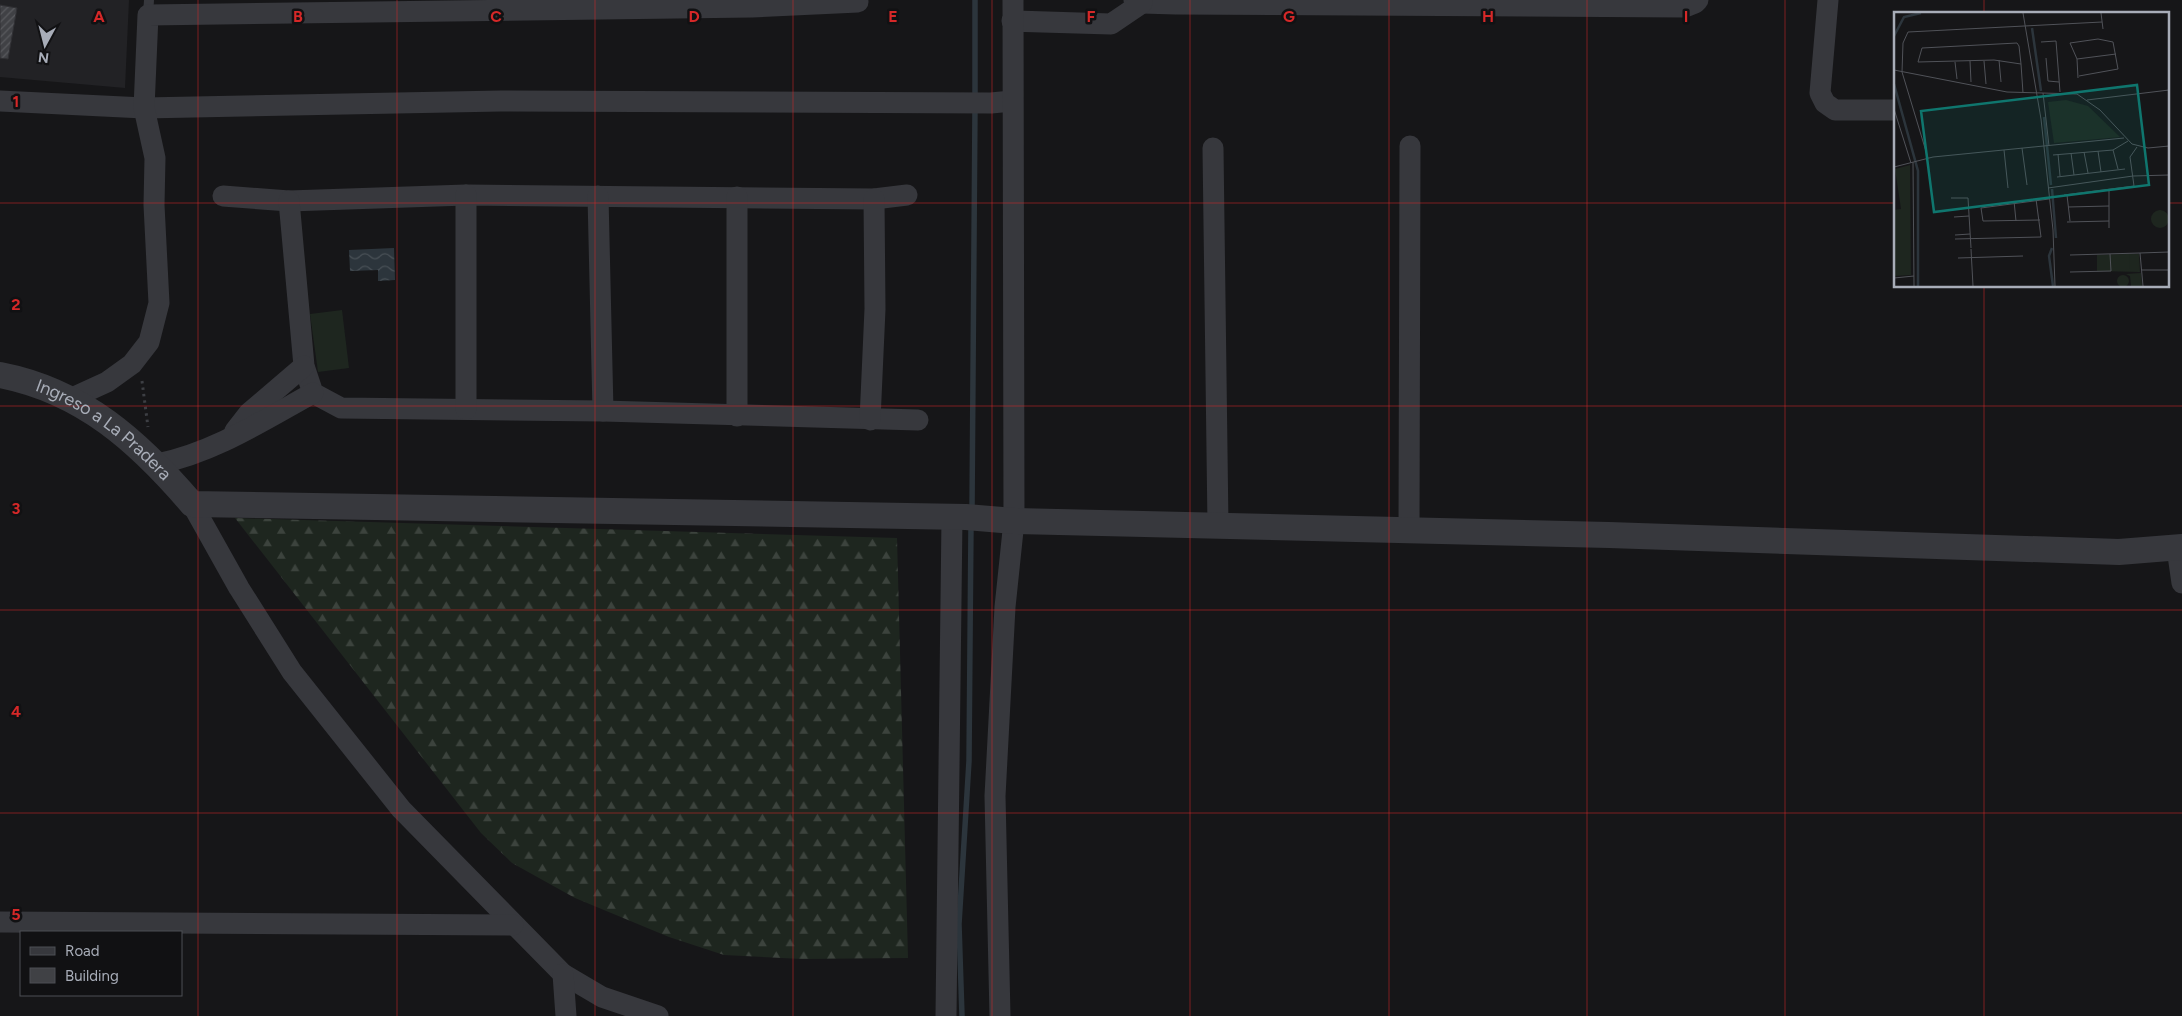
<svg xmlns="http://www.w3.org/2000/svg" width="2182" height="1016" font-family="Figtree,sans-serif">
<defs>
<pattern id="forest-firs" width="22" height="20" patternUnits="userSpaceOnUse" patternTransform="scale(1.25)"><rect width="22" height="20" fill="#1e261f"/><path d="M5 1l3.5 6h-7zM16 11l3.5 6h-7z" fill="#3c433d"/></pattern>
<pattern id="water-waves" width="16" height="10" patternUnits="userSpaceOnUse" patternTransform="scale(1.25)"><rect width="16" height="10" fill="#2c353c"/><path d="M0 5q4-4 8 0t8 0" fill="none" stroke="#485056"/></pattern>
<pattern id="building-hatch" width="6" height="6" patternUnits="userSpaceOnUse" patternTransform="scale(1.25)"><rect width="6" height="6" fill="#404145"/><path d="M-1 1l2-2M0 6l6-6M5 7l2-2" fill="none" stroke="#595a5e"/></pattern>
</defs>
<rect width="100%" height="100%" fill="#161618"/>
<polygon fill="#222225" points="0,0 129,0 125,88 0,77"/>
<polygon fill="url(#forest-firs)" points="235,518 897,538 908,958 802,959 724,955 669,937 575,898 512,863 481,833"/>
<polygon fill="#1e261f" points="342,310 349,368 318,372 310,314"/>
<polygon fill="url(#water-waves)" points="394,248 395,280 378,281 378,270 350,271 349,250"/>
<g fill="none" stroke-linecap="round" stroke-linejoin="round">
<g stroke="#2c353c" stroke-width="5.5">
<polyline points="975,98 975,0"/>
<polyline points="972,510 975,107"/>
<polyline points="962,1016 959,924 969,761 971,525"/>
</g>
</g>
<polygon fill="url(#building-hatch)" stroke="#303034" points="0,5 17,8 8,59 0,58"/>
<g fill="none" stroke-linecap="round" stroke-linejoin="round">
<polyline stroke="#3d3f44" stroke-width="3" stroke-dasharray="2.5 4" stroke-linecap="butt" points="142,381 148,427"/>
<polyline stroke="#37383d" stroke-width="10" points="148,15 149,0"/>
<g stroke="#37383d" stroke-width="21">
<polyline points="1134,0 1142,3 1176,4 1685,7 1695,3 1698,0"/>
<polyline points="1828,0 1820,93 1825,103 1835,110 1896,110"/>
<polyline points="1012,21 1111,24 1142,3"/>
<polyline points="0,101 144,108 501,101 991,103 1012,101"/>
<polyline points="1213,148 1218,526"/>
<polyline points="223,196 289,201 466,195 874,199 907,195"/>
<polyline points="598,196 603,411"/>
<polyline points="737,197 737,416"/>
<polyline points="289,201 304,366 313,393 341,408 603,411 918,420"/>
<polyline points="72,398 107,382 132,364 149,342 159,303 154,205 155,158 144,108 148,15 752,7 858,2"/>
<polyline points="466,409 466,195"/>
<polyline points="870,420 875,309 874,199"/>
<polyline points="235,431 249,413 304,366"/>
<path d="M 157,464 C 213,453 264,420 313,393"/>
<polyline points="192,504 239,588 292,672 401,809 563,974 602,997 658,1016"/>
<polyline points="1409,531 1410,146"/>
<polyline points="2177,548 2182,583"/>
<polyline points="0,922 513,925"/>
<polyline points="563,974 566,1016"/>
<polyline points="946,1016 952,517"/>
<polyline points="1000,1016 995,796 1005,607 1014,521 1013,0"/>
</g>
<path stroke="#37383d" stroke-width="26" id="s1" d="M 0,375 C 83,391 139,442 192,504 L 966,517 L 1014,521 L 1609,535 L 2119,552 L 2182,547"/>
</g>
<path fill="none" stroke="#d62828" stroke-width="1" stroke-opacity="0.55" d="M 198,0 L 198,1016M 397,0 L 397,1016M 595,0 L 595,1016M 793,0 L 793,1016M 992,0 L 992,1016M 1190,0 L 1190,1016M 1389,0 L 1389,1016M 1587,0 L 1587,1016M 1785,0 L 1785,1016M 1984,0 L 1984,14M 0,203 L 1896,203M 2168,203 L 2182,203M 1984,286 L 1984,1016M 0,406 L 2182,406M 0,610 L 2182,610M 0,813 L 2182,813"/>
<g text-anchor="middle" stroke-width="5" stroke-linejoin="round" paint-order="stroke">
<g font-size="18" fill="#a8adb8" stroke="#111113">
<text dy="6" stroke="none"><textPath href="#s1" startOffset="119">Ingreso a La Pradera</textPath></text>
</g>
</g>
<g transform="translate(1894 12)">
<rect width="275" height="275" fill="#161618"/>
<path d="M 232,242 L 245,242 L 246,260 L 203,259 L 203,243 ZM 247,261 L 248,274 L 237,274 L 236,264 L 232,262 Z" fill="#1e261f"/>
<path d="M 172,88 L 194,94 L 226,125 L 160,131 L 154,90 ZM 16,153 L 17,263 L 0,264 L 0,198 L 7,197 L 1,157 Z" fill="#1e261f"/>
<path d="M257 207a9 9 0 1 1 18 0a9 9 0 1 1-18 0ZM 244,242 L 245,257 L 236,257 L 235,243 ZM223 269a6 6 0 1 1 12 0a6 6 0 1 1-12 0Z" fill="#1e261f"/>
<path fill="none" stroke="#2c353c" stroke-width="2.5" d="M 138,16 L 147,79M 0,24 L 10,5 L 27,1M 0,72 L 24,159 L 24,274M 150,105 L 157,173M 158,177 L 162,226M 158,236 L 155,244 L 159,274"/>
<path fill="none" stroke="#505258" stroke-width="1" d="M 129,1 L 147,107 L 159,218 L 161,274M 207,1 L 209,17M 147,30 L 162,29 L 166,80M 152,46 L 154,69 L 165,70M 183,47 L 222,42M 105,48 L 107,70M 76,49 L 77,70M 90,49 L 92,72M 61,50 L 63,67M 127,52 L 100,48 L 24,50 L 28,36 L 123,31 L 125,34 L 127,52 L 129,81M 0,58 L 113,80 L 183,82 L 206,98 L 238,132 L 254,136 L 275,134M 184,66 L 183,47 L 176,31 L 204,27 L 219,30 L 224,57 L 185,64M 149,81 L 155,134M 193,88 L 275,78M 0,97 L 17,151M 128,136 L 133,173M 110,138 L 114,176M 219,138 L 224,157M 204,139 L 207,160M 190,140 L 194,161M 177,141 L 180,163M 164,142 L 166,164M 159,143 L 219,138 L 234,129M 34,146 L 8,60 L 9,31 L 14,20 L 208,10M 19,150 L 20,274M 0,155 L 39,145 L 230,126M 163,165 L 231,157M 154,176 L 239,164 L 275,163M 215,177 L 215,216M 170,183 L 240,174 L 236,145 L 243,135M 173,183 L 176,209M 57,186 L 74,186 L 77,236M 120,189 L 122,209M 174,195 L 215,194M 60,205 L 75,204M 146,208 L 89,209 L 87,196 L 155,187M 173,210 L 215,209M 61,223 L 76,222M 61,227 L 147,225 L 142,187M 77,237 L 79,274M 176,243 L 246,241M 64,246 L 129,244M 248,258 L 275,258M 176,260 L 217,259 L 216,242M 0,266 L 20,264M 249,274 L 246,241 L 275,240"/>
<path fill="#0f766e" fill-opacity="0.15" stroke="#0f766e" stroke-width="2.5" d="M 243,73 L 255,173 L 40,200 L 27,99 Z"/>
<rect width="275" height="275" fill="none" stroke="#a8adb8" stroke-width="2.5"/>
</g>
<g font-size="16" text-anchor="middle" font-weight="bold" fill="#d62828" stroke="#111113" stroke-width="5" stroke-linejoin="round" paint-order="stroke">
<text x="99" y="22">A</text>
<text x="298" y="22">B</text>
<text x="496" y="22">C</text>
<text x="694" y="22">D</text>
<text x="893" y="22">E</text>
<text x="1091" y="22">F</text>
<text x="1289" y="22">G</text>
<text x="1488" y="22">H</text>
<text x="1686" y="22">I</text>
<text x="16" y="107">1</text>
<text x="16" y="310">2</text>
<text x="16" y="514">3</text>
<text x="16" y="717">4</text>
<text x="16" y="920">5</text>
</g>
<rect x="20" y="931" width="162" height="65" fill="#111113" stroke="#4d4f55"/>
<rect x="30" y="947" width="25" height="8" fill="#37383d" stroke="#4d4f55"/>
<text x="65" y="956" font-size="15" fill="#a8adb8">Road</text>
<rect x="30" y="968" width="25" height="15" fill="#404145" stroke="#4d4f55"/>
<text x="65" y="981" font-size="15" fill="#a8adb8">Building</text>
<g transform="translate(45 45) rotate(187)" stroke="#111113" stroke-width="4" paint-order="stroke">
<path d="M0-4L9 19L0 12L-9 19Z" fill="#a8adb8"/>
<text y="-8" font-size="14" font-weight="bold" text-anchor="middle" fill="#a8adb8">N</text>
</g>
</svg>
